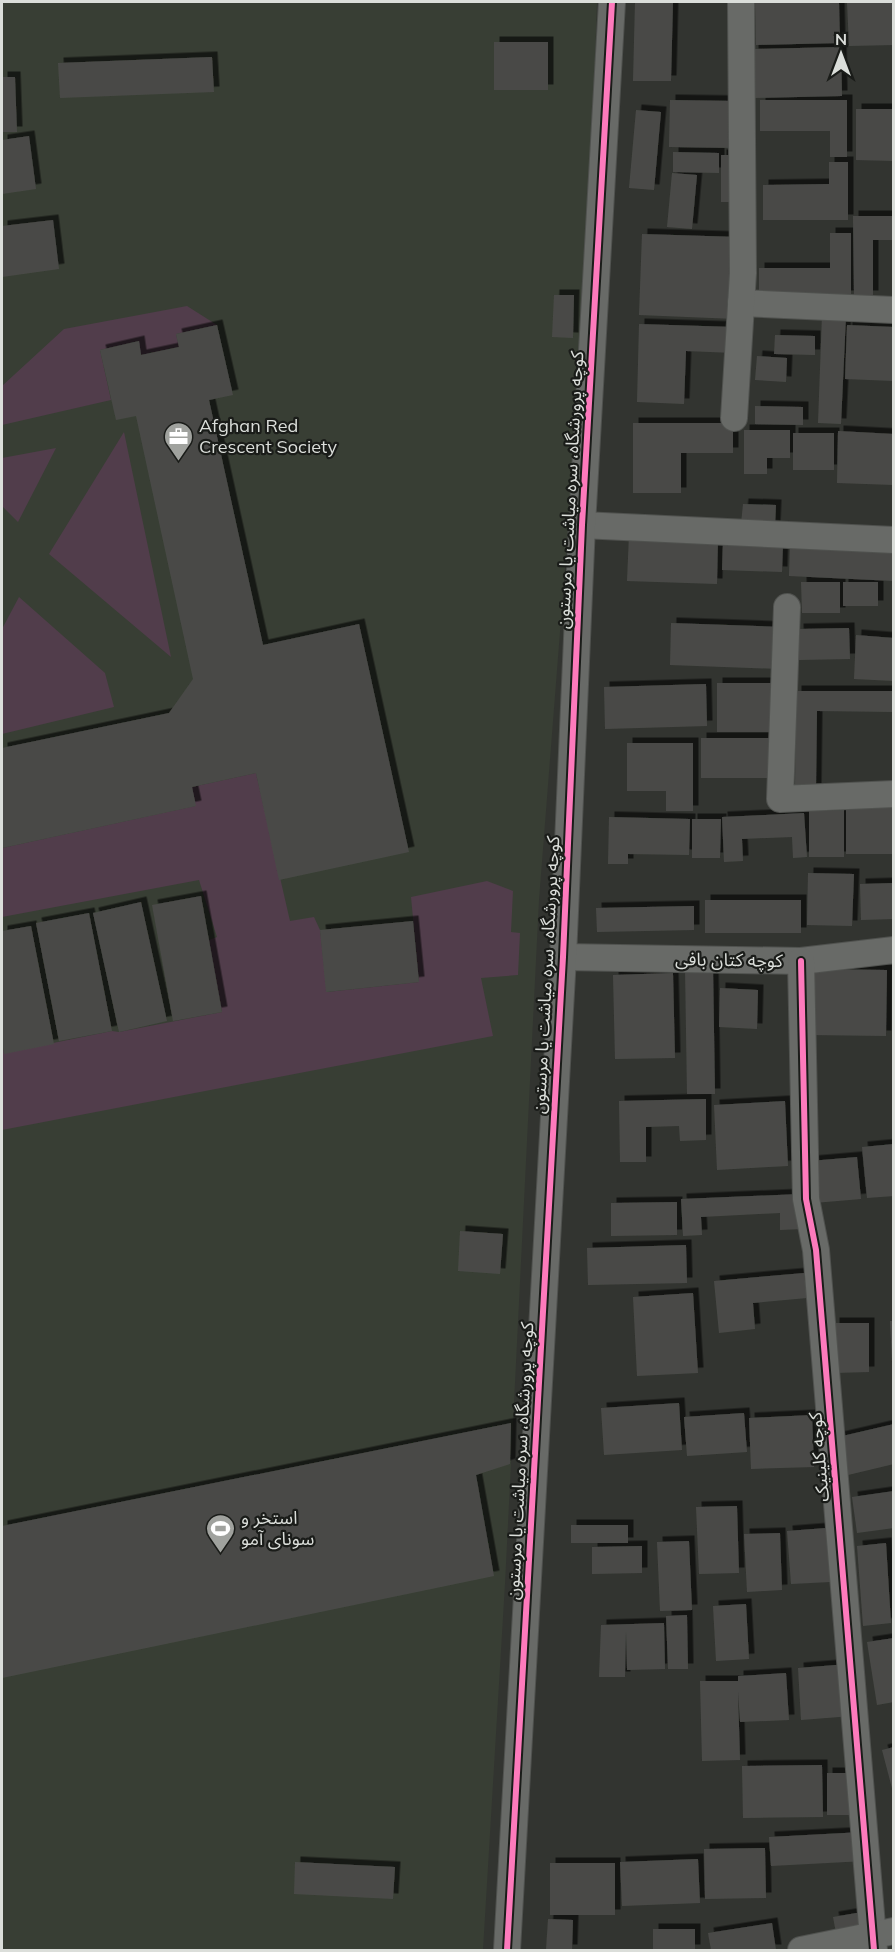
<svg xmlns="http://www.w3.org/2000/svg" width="895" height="1952" font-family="Mulish,'Noto Sans Arabic',sans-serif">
<defs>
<filter id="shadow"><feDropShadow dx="5.5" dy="-5.5" stdDeviation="0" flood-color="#0009"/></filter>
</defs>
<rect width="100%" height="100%" fill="#323430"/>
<polygon fill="#383e34" points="2,2 597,2 588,275 539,900 505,1584 483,1950 2,1950"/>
<g fill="#513d4b">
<polygon points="187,306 217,325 176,334 179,347 141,355 138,341 100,350 111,400 2,425 2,386 64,329"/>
<polygon points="124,432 171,657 49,554"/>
<polygon points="56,448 18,522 2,506 2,458"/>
<polygon points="19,597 105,673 114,707 2,734 2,629"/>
<polygon points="256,773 290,921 314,917 320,930 327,992 419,982 411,897 487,881 513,891 511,932 520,933 518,975 481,978 493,1036 2,1130 2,1042 4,1053 112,1031 119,1032 222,1012 209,940 217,937 199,880 2,917 2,848 195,806 192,787"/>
</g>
<g fill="#494a47" filter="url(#shadow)">
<polygon points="635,2 673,2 671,81 633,81"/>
<polygon points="755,2 839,2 840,43 756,45"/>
<polygon points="847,2 894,2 894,45 849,46"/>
<rect x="494" y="42" width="54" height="48"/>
<polygon points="841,47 842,96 754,98 753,49"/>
<polygon points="212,57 214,92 60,98 58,63"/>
<polygon points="2,77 15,77 17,132 2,132"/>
<polygon points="670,100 737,101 736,148 669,147"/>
<polygon points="760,100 847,100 847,157 830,157 830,131 760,131"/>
<polygon points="856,109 894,109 894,161 856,160"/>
<polygon points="636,110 661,112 654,190 629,188"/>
<polygon points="29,136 36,189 2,194 2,140"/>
<polygon points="673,152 719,153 719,173 673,172"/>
<rect x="721" y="155" width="19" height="47"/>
<polygon points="829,162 848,162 848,220 763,220 763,185 829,184"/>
<polygon points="672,173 697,175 692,229 667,227"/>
<polygon points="853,216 894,216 894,240 873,240 873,296 854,296"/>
<polygon points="53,220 59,269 2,277 2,226"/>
<polygon points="830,233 851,233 851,296 759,296 759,268 830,268"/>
<polygon points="642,234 739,237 736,319 639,315"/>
<polygon points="554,295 574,295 573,338 552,337"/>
<polygon points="822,315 846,316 841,424 818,423"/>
<polygon points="639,324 734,327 734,353 686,351 684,404 637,402"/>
<polygon points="217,325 233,395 209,400 263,645 359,624 409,852 279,880 256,773 192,787 196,806 2,848 2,748 169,713 193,679 136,416 116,420 100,350 139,341 141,355 179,347 176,334"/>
<polygon points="847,325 894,327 894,381 845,379"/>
<polygon points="775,335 815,336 815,355 774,354"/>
<polygon points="757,356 787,358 786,382 755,380"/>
<polygon points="755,406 803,407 803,425 755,424"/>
<polygon points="633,423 733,423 733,453 681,453 681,493 633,493"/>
<polygon points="744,430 790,430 790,458 767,458 767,474 744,474"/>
<polygon points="838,431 894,434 894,485 837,483"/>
<rect x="793" y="433" width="41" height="37"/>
<polygon points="743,504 776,505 775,526 741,524"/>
<polygon points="629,535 718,538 717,584 627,581"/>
<polygon points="723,542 783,544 782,572 722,570"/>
<polygon points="790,543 894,548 894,581 789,576"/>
<polygon points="801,582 840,582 840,613 802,613"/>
<rect x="843" y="582" width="35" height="24"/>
<polygon points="671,623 782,627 780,669 670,665"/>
<polygon points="849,628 850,659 799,660 798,629"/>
<polygon points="856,635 894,638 894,681 854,679"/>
<rect x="717" y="683" width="59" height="49"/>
<polygon points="706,684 707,726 605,729 604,687"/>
<polygon points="796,691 894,691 894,712 817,711 816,789 795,789"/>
<polygon points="701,738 772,738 773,778 701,778"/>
<polygon points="627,743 693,743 693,811 666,811 666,791 627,791"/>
<rect x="846" y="803" width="48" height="51"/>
<polygon points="844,810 844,857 809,857 809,811"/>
<polygon points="804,813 807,857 793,858 792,837 742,839 743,861 724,862 722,817"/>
<polygon points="609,817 690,819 689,855 628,854 628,864 608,864"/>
<polygon points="692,819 721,819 720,858 692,858"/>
<polygon points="808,873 854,874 852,926 807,925"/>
<polygon points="894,883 894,919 861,920 860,884"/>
<polygon points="201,896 222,1012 173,1021 152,905"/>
<rect x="705" y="900" width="96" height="33"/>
<polygon points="141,902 167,1021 119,1032 93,913"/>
<polygon points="694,906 694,930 597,932 596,908"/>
<polygon points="89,913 112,1031 59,1041 36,923"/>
<polygon points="413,921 419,982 326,992 320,930"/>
<polygon points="31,926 54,1044 4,1054 2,1042 2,931"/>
<polygon points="685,967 713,967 715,1094 687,1094"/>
<polygon points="812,969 887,970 886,1036 811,1035"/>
<polygon points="673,973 675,1058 615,1059 613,975"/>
<polygon points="720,988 758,990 757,1029 719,1027"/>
<polygon points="706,1099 706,1140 680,1141 679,1126 646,1127 646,1162 620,1162 619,1101"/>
<polygon points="785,1101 788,1166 717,1170 714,1105"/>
<polygon points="894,1144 894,1196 867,1198 862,1147"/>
<polygon points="857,1157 861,1199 814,1203 810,1161"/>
<polygon points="800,1194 802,1229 780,1230 780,1213 701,1217 702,1235 683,1236 681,1199"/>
<polygon points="677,1202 677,1235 611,1236 611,1203"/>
<polygon points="460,1231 503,1234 500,1274 458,1271"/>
<polygon points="686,1245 687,1283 588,1285 587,1248"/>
<polygon points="804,1273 807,1298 753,1303 755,1329 719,1333 714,1281"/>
<polygon points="693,1293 698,1373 637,1376 633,1297"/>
<polygon points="890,1321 894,1321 894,1362 892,1362"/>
<polygon points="834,1323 869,1323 869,1372 834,1373"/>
<polygon points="679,1403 682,1450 604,1455 601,1408"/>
<polygon points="744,1413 747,1452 687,1456 684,1417"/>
<polygon points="812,1415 814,1467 751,1469 749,1418"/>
<polygon points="511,1423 510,1464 476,1475 494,1576 2,1678 2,1526"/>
<polygon points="894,1424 894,1464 848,1475 838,1437"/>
<polygon points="894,1491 894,1528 857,1533 852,1497"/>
<polygon points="737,1506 739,1573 699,1574 696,1507"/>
<rect x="571" y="1525" width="57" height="18"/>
<polygon points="826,1528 830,1582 791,1584 787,1531"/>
<polygon points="780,1533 782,1590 747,1592 744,1534"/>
<polygon points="689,1541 692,1610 660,1611 657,1542"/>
<polygon points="886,1543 891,1623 863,1626 857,1546"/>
<polygon points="642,1546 642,1573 592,1574 592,1547"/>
<polygon points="746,1604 749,1659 716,1661 713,1606"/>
<polygon points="687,1615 688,1669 668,1669 666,1616"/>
<polygon points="664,1623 665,1669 627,1670 626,1631 625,1677 599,1677 601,1625"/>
<polygon points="894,1638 894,1702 877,1705 867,1642"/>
<polygon points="848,1664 852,1716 801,1720 798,1668"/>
<polygon points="786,1673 789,1720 740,1722 738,1691 740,1760 702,1761 700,1681 738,1681 738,1676"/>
<polygon points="894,1747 894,1792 893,1792 882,1750"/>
<polygon points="822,1765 823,1817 743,1818 742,1766"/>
<rect x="827" y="1773" width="30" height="42"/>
<polygon points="863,1832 865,1861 771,1866 769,1837"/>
<polygon points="765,1848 766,1898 705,1899 704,1849"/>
<polygon points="698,1859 700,1903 622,1906 620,1862"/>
<polygon points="295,1862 395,1867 393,1899 294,1894"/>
<rect x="550" y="1863" width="65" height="52"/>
<polygon points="868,1911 872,1932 837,1938 833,1917"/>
<polygon points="548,1919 573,1920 572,1950 546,1950"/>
<polygon points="772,1923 776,1950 711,1950 708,1933"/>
<rect x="653" y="1929" width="42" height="21"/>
</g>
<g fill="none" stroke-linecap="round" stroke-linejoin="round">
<defs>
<g id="minor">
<polyline points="741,303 894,310"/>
<polyline points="734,418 743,273 741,2"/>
<polyline points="582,525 894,540"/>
<polyline points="787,607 780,799 894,794"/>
<polyline points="563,957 801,961 894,950"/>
<polyline points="801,961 806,1199 816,1250 874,1950"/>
<polyline points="507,1950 563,957 582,525 612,2"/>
<polyline points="801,1950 894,1931"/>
</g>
</defs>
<use href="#minor" stroke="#50524f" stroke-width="28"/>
<use href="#minor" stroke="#686a67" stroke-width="26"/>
<defs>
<g id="cycleway">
<polyline points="801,961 806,1199 816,1250 874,1950"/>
<polyline points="507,1950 563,957 582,525 612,2"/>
</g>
</defs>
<use href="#cycleway" stroke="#1a1c19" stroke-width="10"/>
<use href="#cycleway" stroke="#fd7abc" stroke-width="6"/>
</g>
<defs>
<symbol id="office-pin" viewBox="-11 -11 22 30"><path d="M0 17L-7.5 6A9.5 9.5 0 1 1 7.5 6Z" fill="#a0a29e" stroke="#1a1c19"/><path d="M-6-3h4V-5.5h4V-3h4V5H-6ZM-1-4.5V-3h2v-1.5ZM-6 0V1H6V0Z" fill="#fff"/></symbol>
<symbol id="stadium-pin" viewBox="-11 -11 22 30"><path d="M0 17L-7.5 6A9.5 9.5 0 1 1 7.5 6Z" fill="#a0a29e" stroke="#1a1c19"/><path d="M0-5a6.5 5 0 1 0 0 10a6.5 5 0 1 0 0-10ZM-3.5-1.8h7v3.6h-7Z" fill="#fff"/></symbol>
</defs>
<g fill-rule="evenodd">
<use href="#office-pin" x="162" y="420" width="33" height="45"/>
<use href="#stadium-pin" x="204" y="1512" width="33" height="45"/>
</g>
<g text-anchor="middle" stroke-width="4.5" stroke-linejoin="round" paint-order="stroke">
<g font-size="18" fill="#dbdeda" stroke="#1a1c19" text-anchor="start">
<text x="199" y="432">Afghan Red<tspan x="199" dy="21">Crescent Society</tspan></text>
<text x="241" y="1524">استخر و<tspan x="241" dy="21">سونای آمو</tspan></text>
</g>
<g font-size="18" fill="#dbdeda" stroke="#1a1c19">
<text transform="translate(570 490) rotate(-87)" y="6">کوچه پرورشگاه، سره میاشت یا مرستون</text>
<text transform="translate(729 960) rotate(1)" y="6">کوچه کتان بافی</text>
<text transform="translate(546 975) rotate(-87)" y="6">کوچه پرورشگاه، سره میاشت یا مرستون</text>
<text transform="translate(819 1457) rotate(-95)" y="6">کوچه کلینیک</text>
<text transform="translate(520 1461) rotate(-87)" y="6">کوچه پرورشگاه، سره میاشت یا مرستون</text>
</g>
</g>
<rect width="895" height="1952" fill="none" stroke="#dbdeda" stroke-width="6"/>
<g transform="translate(841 54)" stroke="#1a1c19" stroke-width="4.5" paint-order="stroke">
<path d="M0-4.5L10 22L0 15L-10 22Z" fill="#dbdeda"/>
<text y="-9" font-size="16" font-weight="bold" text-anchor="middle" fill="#dbdeda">N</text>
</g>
</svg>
